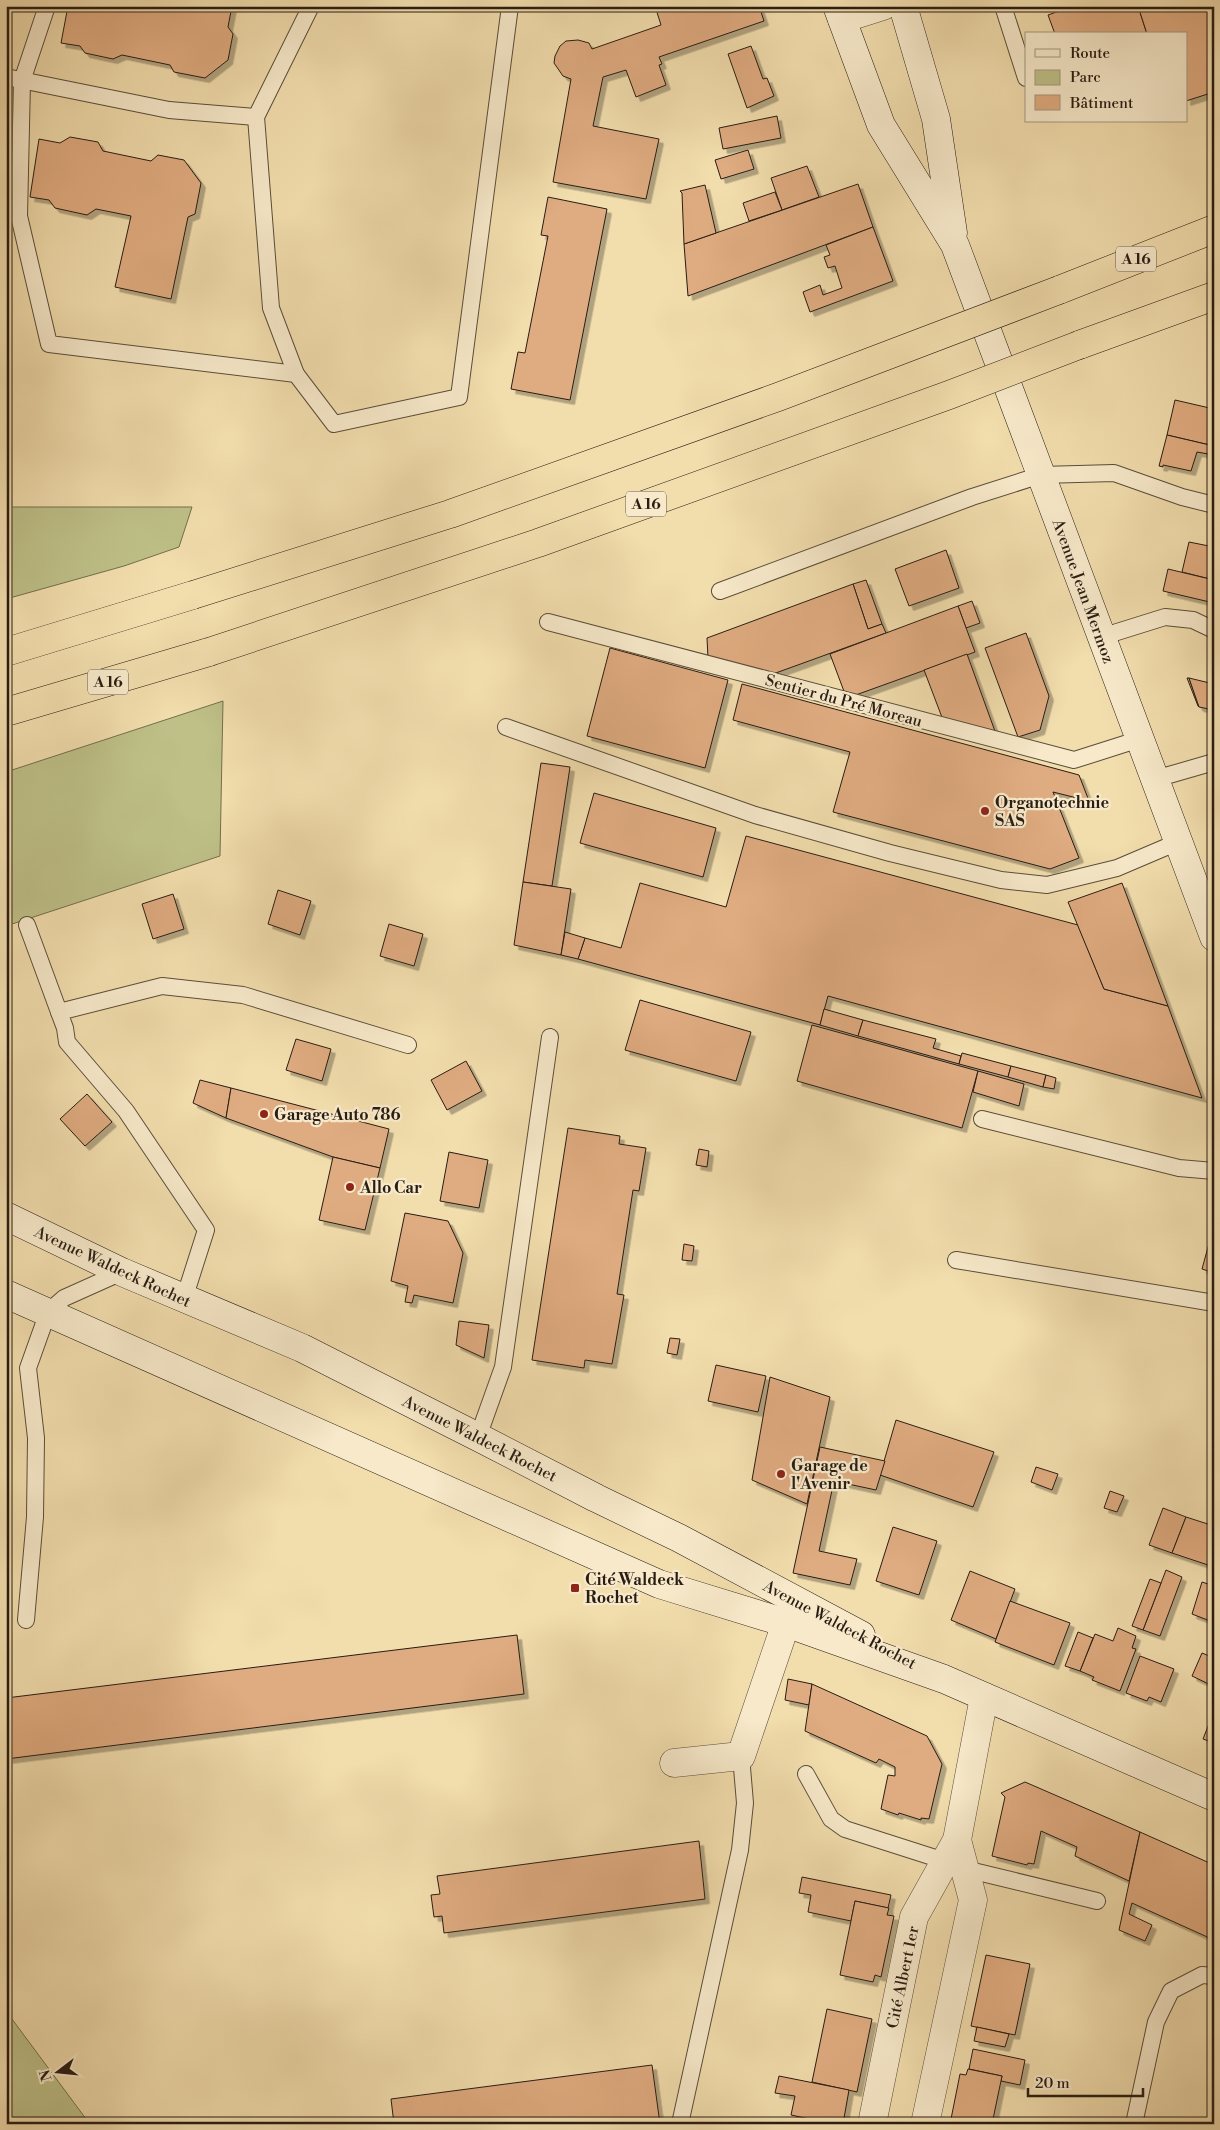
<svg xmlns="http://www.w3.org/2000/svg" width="1220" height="2130" font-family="'Libre Bodoni',serif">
<defs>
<filter id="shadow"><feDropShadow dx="4.5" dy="4.5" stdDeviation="0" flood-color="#0004"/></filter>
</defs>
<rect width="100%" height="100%" fill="#f2ddad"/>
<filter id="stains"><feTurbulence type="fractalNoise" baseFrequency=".004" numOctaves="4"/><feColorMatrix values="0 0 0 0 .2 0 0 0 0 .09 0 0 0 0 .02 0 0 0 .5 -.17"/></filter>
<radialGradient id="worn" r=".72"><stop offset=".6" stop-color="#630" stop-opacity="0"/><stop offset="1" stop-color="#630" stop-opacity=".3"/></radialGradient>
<g fill="#bec088" stroke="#736e4e">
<polygon points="6,507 192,507 179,547 124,566 6,599"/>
<polygon points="223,701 220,856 6,926 6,772"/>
<polygon points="9,2015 89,2123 90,2124 6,2124 6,2016"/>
</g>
<g fill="#dfab80" stroke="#281d14" filter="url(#shadow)">
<polygon points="68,6 232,6 228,27 233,34 228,60 205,78 174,72 170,65 122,55 113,59 85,53 80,46 61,43"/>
<polygon points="655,6 708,6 709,9 717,6 759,6 764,21 659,57 662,64 659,65 666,85 636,97 626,70 603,77 593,126 659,139 646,199 553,182 571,79 563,76 554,63 555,56 560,46 566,41 578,40 589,43 592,49 661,25"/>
<polygon points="1073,6 1138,6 1147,34 1055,34 1048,15"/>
<polygon points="1138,6 1214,6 1214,92 1186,101 1186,34 1147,34"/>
<polygon points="751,46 763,79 767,78 774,96 747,108 728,54"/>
<polygon points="777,116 781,138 723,149 719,128"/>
<polygon points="70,137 98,142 103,151 151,161 158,155 184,160 201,183 195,214 188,217 171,299 115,287 131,216 96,209 87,215 55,208 49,200 30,197 39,139 60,143"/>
<polygon points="748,150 754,169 721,179 715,160"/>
<polygon points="807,166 819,197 782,210 771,178"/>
<polygon points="858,184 873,227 688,296 684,244"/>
<polygon points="705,185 716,233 684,244 682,193 680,191"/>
<polygon points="775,192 782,210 749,221 743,203"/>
<polygon points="548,197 607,209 570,400 511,389 518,352 525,353 548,236 541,235"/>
<polygon points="873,227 893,281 810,312 803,292 820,285 823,295 842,288 835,266 828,268 824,257 830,255 826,245"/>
<polygon points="1175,400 1214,409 1214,446 1167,435"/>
<polygon points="1167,435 1214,446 1214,455 1197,452 1191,471 1163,465 1163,467 1159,466"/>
<polygon points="1189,542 1214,547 1214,580 1182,572"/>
<polygon points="946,550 959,588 909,606 895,569"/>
<polygon points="1168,569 1214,580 1214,603 1163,591"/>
<polygon points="866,580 882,624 868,629 853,584"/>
<polygon points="853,584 868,629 882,624 886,633 773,674 708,658 707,638"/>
<polygon points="972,601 980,623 966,628 958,606"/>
<polygon points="958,606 975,652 853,696 845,694 830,654"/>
<polygon points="1026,633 1049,696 1040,730 1018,737 985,648"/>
<polygon points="610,648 728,680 705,768 587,736"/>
<polygon points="967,654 996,734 943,720 924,670"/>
<polygon points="1187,678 1189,678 1199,707 1198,706"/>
<polygon points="1189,678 1214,684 1214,710 1199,707"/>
<polygon points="742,684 1079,775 1089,801 1053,792 1079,858 1050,869 833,812 850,752 733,720"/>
<polygon points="541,763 570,767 552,886 523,882"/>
<polygon points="594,793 716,828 703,877 580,843"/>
<polygon points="746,836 1078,925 1104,989 1168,1006 1202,1098 828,996 820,1025 578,959 585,938 621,948 640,883 726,907"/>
<polygon points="523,882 571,889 561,955 514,945"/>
<polygon points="1122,883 1168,1006 1104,989 1068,902"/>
<polygon points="278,890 311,901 300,935 268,924"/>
<polygon points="173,894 184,929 153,939 142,904"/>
<polygon points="389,924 423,934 414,966 380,956"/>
<polygon points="565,932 585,938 578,959 561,955"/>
<polygon points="640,1000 751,1032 736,1081 625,1050"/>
<polygon points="824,1009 863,1020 858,1036 820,1025"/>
<polygon points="863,1020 936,1039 933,1048 961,1056 959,1064 858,1036"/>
<polygon points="812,1025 978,1071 962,1128 797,1081"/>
<polygon points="296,1039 331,1049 322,1081 286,1070"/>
<polygon points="962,1053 1011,1066 1008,1077 959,1064"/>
<polygon points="466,1061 482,1091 447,1110 431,1080"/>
<polygon points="1011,1066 1046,1075 1043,1087 1008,1077"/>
<polygon points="978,1071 1024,1084 1019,1106 973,1092"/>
<polygon points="1046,1075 1056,1078 1054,1089 1043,1087"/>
<polygon points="200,1080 231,1088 226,1118 193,1103"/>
<polygon points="231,1088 389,1129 380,1168 333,1157 226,1118"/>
<polygon points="87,1094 112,1122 85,1146 60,1119"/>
<polygon points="568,1128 620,1136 619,1144 646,1148 639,1191 633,1190 617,1294 624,1295 612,1364 585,1360 584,1368 532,1360"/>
<polygon points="699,1149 709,1151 707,1167 696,1165"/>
<polygon points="449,1152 488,1160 479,1208 440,1201"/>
<polygon points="333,1157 380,1168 365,1230 319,1220"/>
<polygon points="405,1213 448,1221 463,1253 453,1303 414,1295 412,1303 405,1302 408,1286 391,1281"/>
<polygon points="1211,1236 1214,1236 1214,1273 1202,1269"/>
<polygon points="684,1244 694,1246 692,1261 682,1260"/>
<polygon points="459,1321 489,1325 484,1358 456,1345"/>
<polygon points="670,1338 680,1339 677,1355 667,1353"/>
<polygon points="716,1365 766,1376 758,1412 708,1401"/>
<polygon points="770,1377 830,1397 807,1504 752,1480"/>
<polygon points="896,1420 994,1452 973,1507 880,1475"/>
<polygon points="820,1447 885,1461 876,1490 834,1481 819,1551 857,1559 850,1585 793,1573"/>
<polygon points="1036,1467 1058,1474 1052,1490 1031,1482"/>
<polygon points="1110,1491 1124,1496 1117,1512 1104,1508"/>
<polygon points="1163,1508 1186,1517 1172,1553 1149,1545"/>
<polygon points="1186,1517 1214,1526 1214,1567 1172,1553"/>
<polygon points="893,1527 937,1541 919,1595 876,1581"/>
<polygon points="1166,1570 1182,1577 1160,1636 1143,1630"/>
<polygon points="970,1571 1015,1589 996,1639 951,1620"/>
<polygon points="1150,1579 1161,1583 1143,1630 1132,1626"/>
<polygon points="1202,1582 1214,1586 1214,1611 1210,1621 1192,1614"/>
<polygon points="1010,1601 1070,1623 1054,1665 995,1642"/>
<polygon points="1118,1628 1136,1636 1132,1648 1136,1649 1120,1691 1092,1680 1094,1677 1080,1671 1095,1634 1113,1641"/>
<polygon points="1078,1632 1093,1638 1080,1671 1065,1666"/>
<polygon points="517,1635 524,1694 6,1759 6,1698"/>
<polygon points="1202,1653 1214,1658 1213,1686 1192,1676"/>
<polygon points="1140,1656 1174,1669 1161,1702 1149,1697 1147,1701 1126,1693"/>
<polygon points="788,1679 812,1684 809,1705 785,1700"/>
<polygon points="812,1684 927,1736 942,1764 929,1819 921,1818 921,1820 899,1813 898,1815 881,1809 888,1775 895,1776 895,1767 879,1759 876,1763 805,1731"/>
<polygon points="1214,1711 1214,1743 1203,1739"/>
<polygon points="1025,1782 1140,1832 1129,1881 1075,1856 1077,1847 1041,1831 1034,1864 1028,1863 1027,1865 992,1856 1005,1797 1001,1793"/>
<polygon points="1140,1832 1214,1865 1214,1940 1132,1903 1129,1914 1152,1925 1145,1941 1119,1930"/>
<polygon points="699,1841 705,1899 444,1933 442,1916 434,1917 431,1895 440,1894 437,1876"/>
<polygon points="802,1877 891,1895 888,1908 855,1901 851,1921 808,1912 811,1895 799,1893"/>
<polygon points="855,1901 889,1908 887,1915 894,1916 881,1977 875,1975 873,1982 840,1975"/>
<polygon points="986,1955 1030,1964 1015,2035 971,2026"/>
<polygon points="827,2009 872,2019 857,2092 812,2082"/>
<polygon points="977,2027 1009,2034 1005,2047 974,2041"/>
<polygon points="973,2049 1025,2060 1020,2085 1001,2081 1002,2076 969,2069"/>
<polygon points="652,2065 660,2124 394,2124 391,2099"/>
<polygon points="968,2069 1002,2076 992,2124 950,2124 960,2074 966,2075"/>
<polygon points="779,2076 849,2090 843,2124 833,2124 791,2115 795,2096 775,2093"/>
<polygon points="809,2119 833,2124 808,2124"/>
</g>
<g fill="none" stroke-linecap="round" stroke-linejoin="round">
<defs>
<g id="lane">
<polyline points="47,6 22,81 19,216 49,344 296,374"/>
<polyline points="311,6 256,117 271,308 296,374 334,424 459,397 510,6"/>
<polyline points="1003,6 1026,78"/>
<polyline points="6,77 169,110 256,117"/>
<polyline points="720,591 972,497 1041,475 1114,473 1182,497 1214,505"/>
<polyline points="548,622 1074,760 1140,739"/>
<polyline points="1101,637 1165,617 1193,620 1214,630"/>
<polyline points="506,727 755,815 890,853 1001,880 1047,885 1117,868 1178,842"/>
<polyline points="1155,779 1214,762"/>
<polyline points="27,925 59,1012"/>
<polyline points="982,1119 1179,1168 1214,1171"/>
<polyline points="956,1260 1214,1303"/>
<polyline points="184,1299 206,1230 126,1111 67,1042 65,1028 59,1012 162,986 243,995 408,1045"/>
<polyline points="478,1437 503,1367 550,1037"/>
<polyline points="26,1620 35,1517 36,1438 28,1368 48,1312 64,1298 122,1272"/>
<polyline points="806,1774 831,1819 845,1829 945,1861"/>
<polyline points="965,1869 1097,1901"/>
<polyline points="680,2124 740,1850 745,1803 741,1756"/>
<polyline points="1134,2124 1156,2022 1171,1991 1202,1975 1214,1976"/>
</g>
<g id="street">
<polyline points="842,19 883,6"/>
<polyline points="674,1763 741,1756 786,1623"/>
<polyline points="872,2124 914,1917 957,1840 984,1697"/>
<polyline points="925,2124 973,1900 957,1840"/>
</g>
<g id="secondary">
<polyline points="837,6 881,125 955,245 1214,937"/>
<polyline points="903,6 936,119 953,233"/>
<polyline points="6,1216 122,1272 302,1348 478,1437 596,1498 679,1538 861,1635"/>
<polyline points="6,1294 659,1584 786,1623 944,1679 1214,1797"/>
</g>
<g id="highway">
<polyline points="1059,290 1214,229"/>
<polyline points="1079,345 1214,296"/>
<polyline points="6,652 193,595"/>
<polyline points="6,712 209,652"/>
</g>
</defs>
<use href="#lane" stroke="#5a4d3a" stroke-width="18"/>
<use href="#street" stroke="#5a4d3a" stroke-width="29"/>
<use href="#secondary" stroke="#281d14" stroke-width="29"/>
<use href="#highway" stroke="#281d14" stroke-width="29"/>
<use href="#lane" stroke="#f7e9ca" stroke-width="16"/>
<use href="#street" stroke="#f7e9ca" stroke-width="28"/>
<use href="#secondary" stroke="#f7e9ca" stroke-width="28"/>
<use href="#highway" stroke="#f2ddad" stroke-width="28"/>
<defs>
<g id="highway-bridge">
<polyline points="193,595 450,514 778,397 1059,290"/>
<polyline points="209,652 538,543 949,395 1079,345"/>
</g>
</defs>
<use href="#highway-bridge" stroke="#281d14" stroke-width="29" stroke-linecap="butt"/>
<use href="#highway-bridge" stroke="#f2ddad" stroke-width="28"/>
</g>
<g fill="#8f2418" stroke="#f7e9ca" stroke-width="2">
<circle cx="985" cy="811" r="5"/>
<circle cx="264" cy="1114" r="5"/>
<circle cx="350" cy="1187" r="5"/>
<circle cx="781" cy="1474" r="5"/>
<rect x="570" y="1583" width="10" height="10" rx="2.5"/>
</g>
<g text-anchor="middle" stroke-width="4.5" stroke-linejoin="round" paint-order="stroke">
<g fill="#f7e9ca" stroke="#665a4b" stroke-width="1">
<rect x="1116" y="246.5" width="40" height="25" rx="4"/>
<rect x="626" y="491.5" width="40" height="25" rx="4"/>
<rect x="88" y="669.5" width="40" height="25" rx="4"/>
</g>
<g font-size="15" font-weight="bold" fill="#281d14">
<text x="1136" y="264">A 16</text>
<text x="646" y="509">A 16</text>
<text x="108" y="687">A 16</text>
</g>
<g font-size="16" fill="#281d14" stroke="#f7e9ca">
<text transform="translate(1084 591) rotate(70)" y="6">Avenue Jean Mermoz</text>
<text transform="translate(844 700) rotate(15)" y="6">Sentier du Pré Moreau</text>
<text transform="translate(113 1266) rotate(25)" y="6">Avenue Waldeck Rochet</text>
<text transform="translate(480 1438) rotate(27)" y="6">Avenue Waldeck Rochet</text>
<text transform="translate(840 1624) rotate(28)" y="6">Avenue Waldeck Rochet</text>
<text transform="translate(902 1977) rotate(-78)" y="6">Cité Albert 1er</text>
</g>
<g font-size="16" font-weight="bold" fill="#281d14" stroke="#f7e9ca" text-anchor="start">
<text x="995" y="808">Organotechnie<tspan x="995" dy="18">SAS</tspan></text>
<text x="274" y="1120">Garage Auto 786</text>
<text x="360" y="1193">Allo Car</text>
<text x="791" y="1471">Garage de<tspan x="791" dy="18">l'Avenir</tspan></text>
<text x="585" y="1585">Cité Waldeck<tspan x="585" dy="18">Rochet</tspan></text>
</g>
</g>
<rect width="1220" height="2130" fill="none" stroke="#f2ddad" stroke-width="25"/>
<rect x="8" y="8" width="1205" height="2115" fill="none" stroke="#281d14" stroke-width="2.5"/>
<rect x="12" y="12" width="1195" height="2105" fill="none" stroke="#281d14"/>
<rect x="1025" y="32" width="162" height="90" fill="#f7e9ca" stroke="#a49781"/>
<rect x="1035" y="49" width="25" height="8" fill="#f7e9ca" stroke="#a49781"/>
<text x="1070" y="58" font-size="15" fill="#281d14">Route</text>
<rect x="1035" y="70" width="25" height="15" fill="#bec088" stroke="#a49781"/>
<text x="1070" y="82" font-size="15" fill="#281d14">Parc</text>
<rect x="1035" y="95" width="25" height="15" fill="#dfab80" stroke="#a49781"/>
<text x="1070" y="108" font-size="15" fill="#281d14">Bâtiment</text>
<g transform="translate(58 2072) rotate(254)" stroke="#f7e9ca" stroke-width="4" paint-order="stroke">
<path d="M0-4L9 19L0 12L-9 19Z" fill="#281d14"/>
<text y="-8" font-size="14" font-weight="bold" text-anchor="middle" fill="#281d14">N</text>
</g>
<path d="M1028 2088v8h115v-8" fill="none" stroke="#281d14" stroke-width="2.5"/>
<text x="1035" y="2088" font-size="15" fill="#281d14" stroke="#f7e9ca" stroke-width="4" paint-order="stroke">20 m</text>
<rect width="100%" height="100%" filter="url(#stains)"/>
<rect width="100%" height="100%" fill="url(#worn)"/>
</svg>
